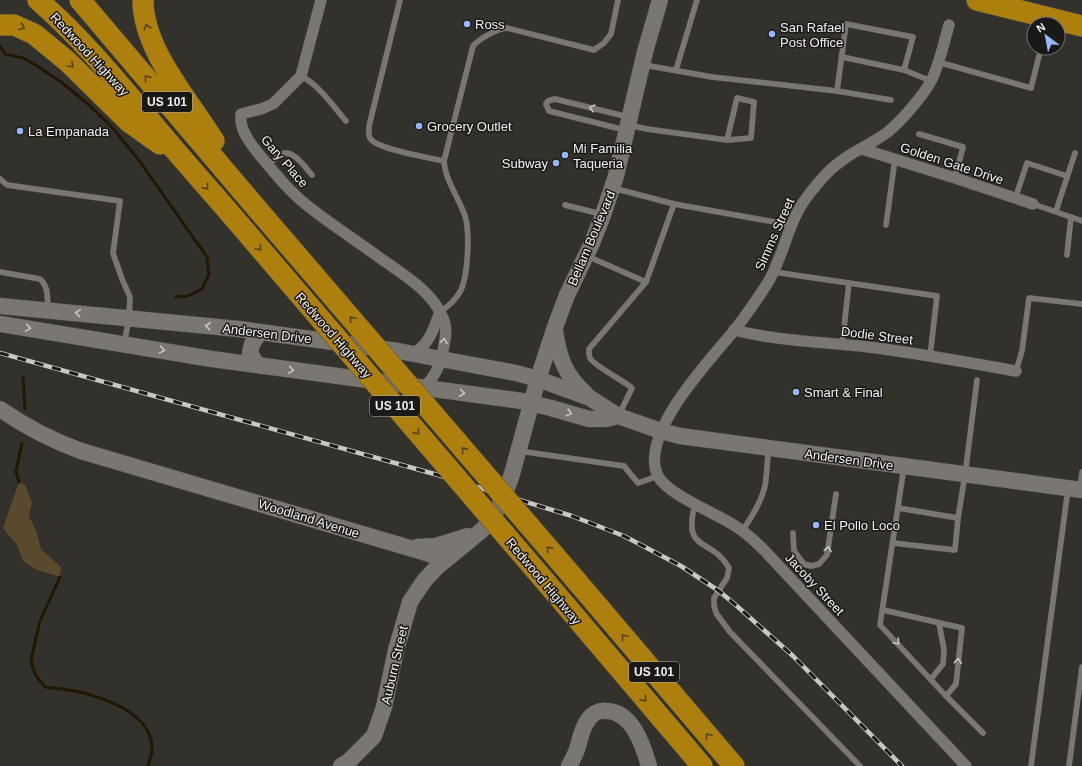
<svg xmlns="http://www.w3.org/2000/svg" width="1082" height="766" font-family="Helvetica,sans-serif">
<rect width="100%" height="100%" fill="#33312c"/>
<polygon fill="#594a2d" points="19,482 25,485 32,503 29,516 37,533 41,549 61,567 60,577 35,569 23,561 17,545 3,528"/>
<g fill="none" stroke-linecap="round" stroke-linejoin="round">
<g stroke="#221701" stroke-width="3">
<polyline points="0,46 5,54 23,58 36,65 61,82 88,104 111,126 138,159 207,257 209,274 202,289 188,296 176,297"/>
<polyline points="23,378 25,409"/>
<polyline points="19,482 16,471 22,444"/>
<path d="M 60,577 L 40,621 L 31,660 L 35,674 L 45,687 C 59,689 75,690 88,694 C 115,702 153,717 152,751 C 151,756 149,761 148,766"/>
</g>
<defs>
<g id="lane">
<path d="M 400,0 L 369,126 C 369,130 368,134 370,138 C 375,149 430,158 444,161"/>
<polyline points="842,57 904,70 931,81"/>
<polyline points="938,62 1031,88 1041,48"/>
<polyline points="644,65 712,77 837,91 891,100"/>
<polyline points="676,70 697,0"/>
<path d="M 301,76 C 318,84 334,107 346,121"/>
<polyline points="837,91 846,24 913,37 904,70"/>
<polyline points="628,125 647,129 727,140 737,98 754,102 751,138 727,140"/>
<polyline points="625,130 549,111 546,104 548,101 555,99 628,117"/>
<polyline points="919,134 963,147 955,178"/>
<path d="M 268,165 C 272,162 276,157 280,155 C 292,147 305,167 312,175"/>
<polyline points="0,179 7,185 120,201 113,253 122,279 130,297 129,318 124,344"/>
<polyline points="613,188 674,204 791,225"/>
<polyline points="1015,199 1027,163 1067,176"/>
<polyline points="1033,204 1082,221"/>
<polyline points="565,205 601,214"/>
<polyline points="1056,211 1075,153"/>
<polyline points="886,225 895,159"/>
<polyline points="1067,255 1071,217"/>
<polyline points="587,256 646,282 674,204"/>
<path d="M 0,272 L 40,279 C 49,287 47,298 48,310"/>
<polyline points="774,272 937,296 930,356"/>
<path d="M 440,312 C 449,306 456,300 461,290 C 468,275 470,232 465,216 C 459,198 445,180 444,161 L 473,46 C 479,39 498,28 507,28 L 594,50 L 604,43 L 611,34 L 618,0"/>
<polyline points="842,345 849,283"/>
<polyline points="1016,371 1022,351 1029,298 1082,304"/>
<path d="M 619,415 L 632,388 C 624,381 593,365 590,358 C 589,356 589,351 589,349 L 646,282"/>
<polyline points="519,451 624,466 638,483 658,476"/>
<polyline points="904,467 880,625 946,696 983,733"/>
<polyline points="1080,488 1082,472"/>
<path d="M 695,504 C 682,554 711,536 729,568 L 727,578 L 714,598 L 714,605 L 716,613 L 730,632 L 860,766"/>
<polyline points="898,508 958,518 965,475 977,380"/>
<path d="M 742,531 C 752,517 761,503 765,486 C 767,474 767,461 769,448"/>
<polyline points="793,533 794,551 804,564 811,566 819,564 827,555 836,494"/>
<polyline points="893,543 955,550 958,518"/>
<polyline points="883,610 962,628 956,684 946,696"/>
<polyline points="931,679 943,664 944,650 939,623"/>
<polyline points="1031,766 1068,489"/>
<polyline points="1069,766 1082,667"/>
</g>
<g id="street">
<path d="M 321,0 L 301,76 L 273,104 L 261,109 L 241,114 C 239,131 252,146 263,159 C 277,176 291,193 309,207 C 332,225 357,241 380,258 C 404,275 432,291 443,318 C 448,329 445,340 443,351 C 440,366 435,378 423,388"/>
<path d="M 949,25 C 944,42 939,66 931,81 C 923,96 902,120 889,131 C 874,143 855,150 840,162 C 827,171 816,185 807,197 C 787,223 784,257 767,284 C 756,301 745,317 733,332 C 709,361 638,435 658,476 C 667,494 713,512 732,524 C 744,531 754,540 764,550 L 966,766"/>
<polyline points="862,149 955,178 1033,204"/>
<path d="M 734,330 C 778,341 823,342 868,347 C 917,353 966,362 1016,371"/>
<path d="M 412,354 C 429,346 434,328 440,312"/>
</g>
<g id="secondary">
<polyline points="0,306 239,329 398,351 516,373 538,379 590,398 618,416 661,431 680,436 1082,490"/>
<polyline points="0,324 212,359 522,401 551,408 589,419 606,419 618,416"/>
<path d="M 555,331 C 559,358 565,375 586,394"/>
<polyline points="260,332 252,344 250,353 255,362 261,366"/>
<path d="M 0,409 C 26,427 51,440 81,451 L 430,554 L 443,562"/>
<polyline points="417,547 436,546 468,536"/>
<polyline points="341,766 349,761 374,736 384,707 396,650 410,602 424,581 437,567 481,531 489,523 503,499 512,474 538,379 555,327 567,295 592,243 603,215 616,176 645,52 660,0"/>
<path d="M 569,766 C 571,762 574,757 576,752 C 580,742 581,729 588,720 C 592,714 599,710 606,711 C 632,711 643,745 649,766"/>
</g>
<g id="highway">
<path d="M 38,0 C 83,39 120,85 158,130 C 183,160 209,189 234,218"/>
<polyline points="80,0 253,204"/>
<path d="M 143,0 C 143,50 189,100 214,141"/>
<polyline points="977,0 1082,26"/>
<polyline points="0,25 14,25 34,34 67,61 129,122 160,144"/>
<polyline points="574,578 734,766"/>
<polyline points="556,594 702,766"/>
</g>
</defs>
<use href="#lane" stroke="#4f4d48" stroke-width="6"/>
<use href="#street" stroke="#4f4d48" stroke-width="12"/>
<use href="#secondary" stroke="#4f4d48" stroke-width="17"/>
<use href="#highway" stroke="#4f4d48" stroke-width="22"/>
<use href="#lane" stroke="#7a7772" stroke-width="5.5"/>
<use href="#street" stroke="#7a7772" stroke-width="11"/>
<use href="#secondary" stroke="#7a7772" stroke-width="16"/>
<use href="#highway" stroke="#ad800d" stroke-width="21"/>
<defs>
<polyline id="rail" points="0,353 438,475 572,516 624,536 681,566 719,591 738,607 793,656 902,766"/>
</defs>
<use href="#rail" stroke="#c9c7c4" stroke-width="4.5"/>
<use href="#rail" stroke="#1a1917" stroke-width="3" stroke-dasharray="9" stroke-linecap="butt"/>
<defs>
<g id="highway-bridge">
<polyline points="253,204 574,578"/>
<polyline points="234,218 556,594"/>
</g>
</defs>
<use href="#highway-bridge" stroke="#4f4d48" stroke-width="22" stroke-linecap="butt"/>
<use href="#highway-bridge" stroke="#ad800d" stroke-width="21"/>
</g>
<defs><path id="oneway-chevron" d="M-2-3.5L2.5 0L-2 3.5" fill="none" stroke-width="1.6" stroke-linecap="round" stroke-linejoin="round"/></defs>
<g stroke="#554213">
<use href="#oneway-chevron" transform="translate(22 27) rotate(22)"/>
<use href="#oneway-chevron" transform="translate(147 27) rotate(-105)"/>
<use href="#oneway-chevron" transform="translate(71 65) rotate(43)"/>
<use href="#oneway-chevron" transform="translate(147 78) rotate(-130)"/>
<use href="#oneway-chevron" transform="translate(206 187) rotate(49)"/>
<use href="#oneway-chevron" transform="translate(259 248) rotate(49)"/>
<use href="#oneway-chevron" transform="translate(352 319) rotate(-131)"/>
<use href="#oneway-chevron" transform="translate(417 432) rotate(49)"/>
<use href="#oneway-chevron" transform="translate(464 450) rotate(-131)"/>
<use href="#oneway-chevron" transform="translate(549 549) rotate(-131)"/>
<use href="#oneway-chevron" transform="translate(624 637) rotate(-130)"/>
<use href="#oneway-chevron" transform="translate(644 699) rotate(50)"/>
<use href="#oneway-chevron" transform="translate(708 736) rotate(-130)"/>
</g>
<g stroke="#c9c6c3">
<use href="#oneway-chevron" transform="translate(592 108) rotate(-167)"/>
<use href="#oneway-chevron" transform="translate(78 313) rotate(-175)"/>
<use href="#oneway-chevron" transform="translate(208 326) rotate(-174)"/>
<use href="#oneway-chevron" transform="translate(28 328) rotate(9)"/>
<use href="#oneway-chevron" transform="translate(444 341) rotate(-81)"/>
<use href="#oneway-chevron" transform="translate(162 350) rotate(10)"/>
<use href="#oneway-chevron" transform="translate(291 370) rotate(8)"/>
<use href="#oneway-chevron" transform="translate(462 393) rotate(8)"/>
<use href="#oneway-chevron" transform="translate(569 413) rotate(18)"/>
<use href="#oneway-chevron" transform="translate(828 549) rotate(-79)"/>
<use href="#oneway-chevron" transform="translate(897 642) rotate(47)"/>
<use href="#oneway-chevron" transform="translate(958 661) rotate(-84)"/>
</g>
<g fill="#94b7fd" stroke="#1a1917" stroke-width="1.5">
<circle cx="467" cy="24" r="4"/>
<circle cx="772" cy="34" r="4"/>
<circle cx="419" cy="126" r="4"/>
<circle cx="20" cy="131" r="4"/>
<circle cx="565" cy="155" r="4"/>
<circle cx="556" cy="163" r="4"/>
<circle cx="796" cy="392" r="4"/>
<circle cx="816" cy="525" r="4"/>
</g>
<g text-anchor="middle" stroke-width="3" stroke-linejoin="round" paint-order="stroke">
<g fill="#1a1917" stroke="#b2b0ae" stroke-width="1">
<rect x="142" y="92" width="50" height="20" rx="3"/>
<rect x="370" y="396" width="50" height="20" rx="3"/>
<rect x="629" y="662" width="50" height="20" rx="3"/>
</g>
<g font-size="12" font-weight="bold" fill="#f3f1ee">
<text x="167" y="106">US 101</text>
<text x="395" y="410">US 101</text>
<text x="654" y="676">US 101</text>
</g>
<g font-size="13" fill="#f3f1ee" stroke="#1a1917" text-anchor="start">
<text x="475" y="29">Ross</text>
<text x="780" y="32">San Rafael<tspan x="780" dy="15">Post Office</tspan></text>
<text x="427" y="131">Grocery Outlet</text>
<text x="28" y="136">La Empanada</text>
<text x="573" y="153">Mi Familia<tspan x="573" dy="15">Taqueria</tspan></text>
<text x="548" y="168" text-anchor="end">Subway</text>
<text x="804" y="397">Smart &amp; Final</text>
<text x="824" y="530">El Pollo Loco</text>
</g>
<g font-size="13" fill="#f3f1ee" stroke="#1a1917">
<text transform="translate(90 54) rotate(47)" y="5">Redwood Highway</text>
<text transform="translate(285 161) rotate(49)" y="5">Gary Place</text>
<text transform="translate(952 163) rotate(18)" y="5">Golden Gate Drive</text>
<text transform="translate(774 234) rotate(-66)" y="5">Simms Street</text>
<text transform="translate(591 238) rotate(-67)" y="5">Bellam Boulevard</text>
<text transform="translate(267 333) rotate(7)" y="5">Andersen Drive</text>
<text transform="translate(334 335) rotate(49)" y="5">Redwood Highway</text>
<text transform="translate(877 335) rotate(7)" y="5">Dodie Street</text>
<text transform="translate(849 459) rotate(8)" y="5">Andersen Drive</text>
<text transform="translate(309 518) rotate(17)" y="5">Woodland Avenue</text>
<text transform="translate(544 581) rotate(50)" y="5">Redwood Highway</text>
<text transform="translate(815 584) rotate(47)" y="5">Jacoby Street</text>
<text transform="translate(394 665) rotate(-77)" y="5">Auburn Street</text>
</g>
</g>
<g transform="translate(1046 36) rotate(328)"><circle r="19" fill="#1a1917" stroke="#716f6d"/>
<path d="M0-3L7 15L0 10L-7 15Z" fill="#94b7fd"/>
<text y="-6" font-size="11" font-weight="bold" text-anchor="middle" fill="#f3f1ee">N</text>
</g>
</svg>
